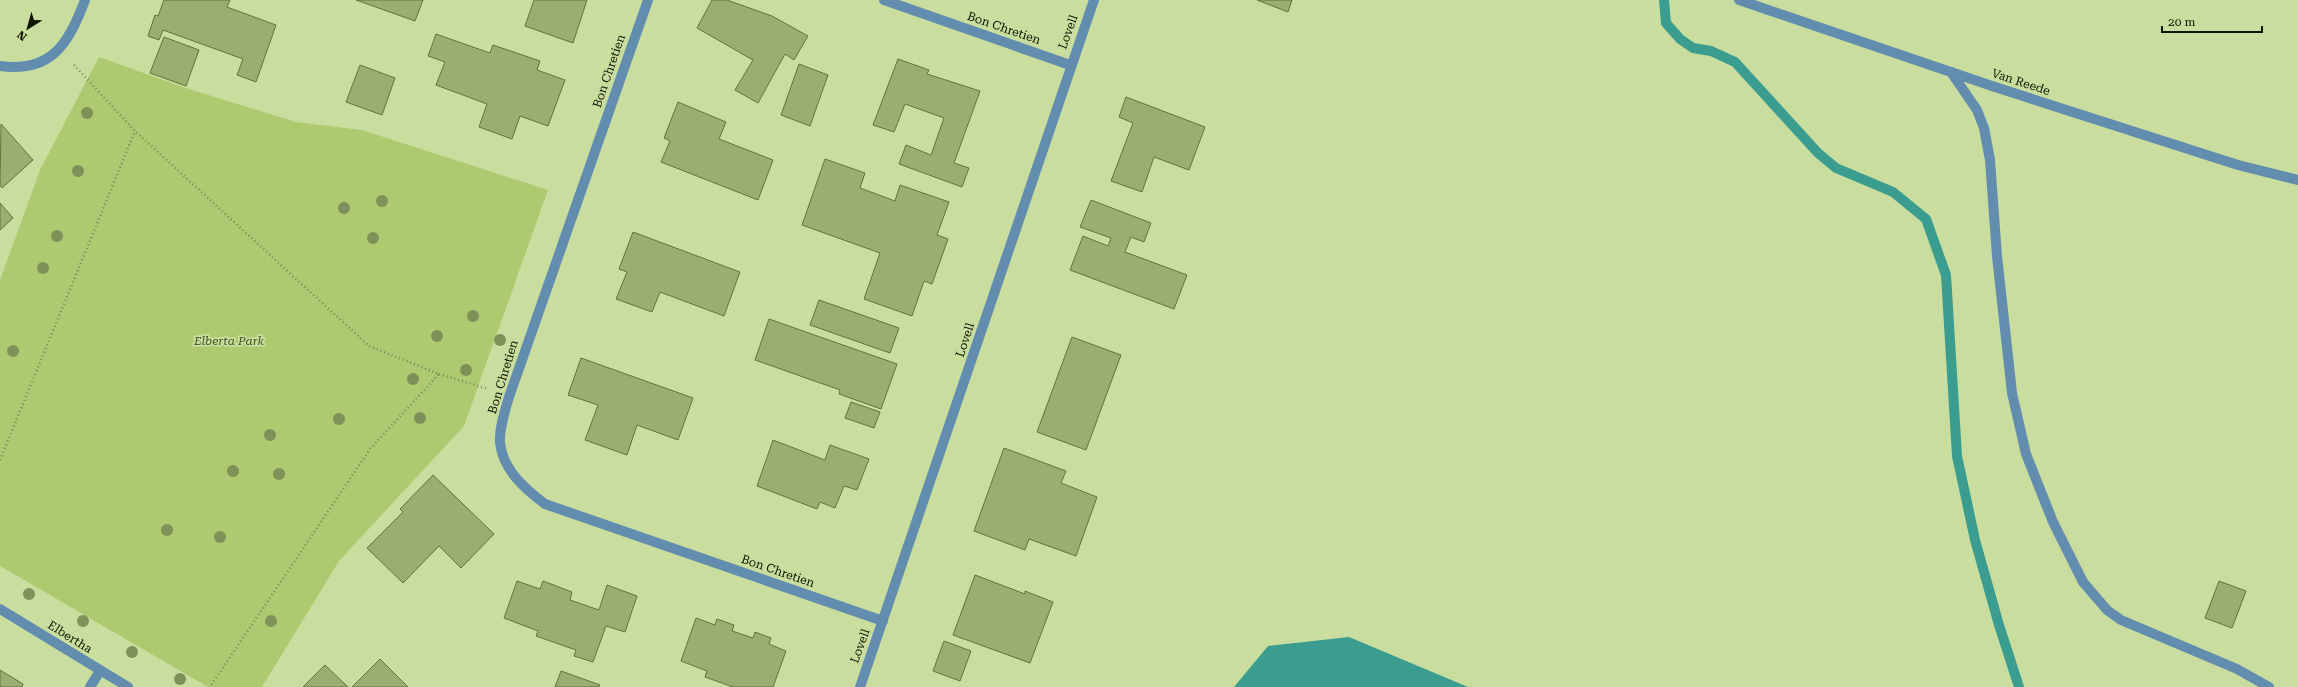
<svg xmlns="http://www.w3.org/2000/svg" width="2298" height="687" font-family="'Roboto Serif',serif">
<rect width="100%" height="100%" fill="#c9de9e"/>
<polygon fill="#aeca70" points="99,57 186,88 296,122 362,130 548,190 464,426 339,561 262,687 208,687 0,566 0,280 40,170"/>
<polygon fill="#3b9d90" points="1349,637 1468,687 1234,687 1268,646"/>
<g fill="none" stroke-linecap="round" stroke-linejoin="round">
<polyline stroke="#3b9d90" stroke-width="10" points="1664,0 1666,23 1680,39 1693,48 1711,51 1735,62 1818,153 1836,168 1893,192 1926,219 1946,275 1957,456 1975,540 1999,625 2019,687"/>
</g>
<g fill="#99ae6f" stroke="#627437">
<polygon points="164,0 230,0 227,7 276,25 256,82 237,75 243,59 163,30 159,40 148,36 155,15 158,16"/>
<polygon points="356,0 423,0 415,21"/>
<polygon points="534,0 587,0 573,43 525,26"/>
<polygon points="712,0 727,0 772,16 808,36 794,60 785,54 758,103 735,90 753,60 697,28"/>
<polygon points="1257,0 1292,0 1288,12"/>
<polygon points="436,34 490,53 493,45 540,61 537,70 565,80 548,126 520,116 512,139 479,127 487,104 436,85 445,62 428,56"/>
<polygon points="164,37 199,50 186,86 150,73"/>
<polygon points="898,59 929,70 927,74 980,91 954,163 969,168 962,187 899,164 906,145 931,155 944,118 905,104 894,132 873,125"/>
<polygon points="799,64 828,75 810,126 781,115"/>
<polygon points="360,65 395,78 382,115 346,102"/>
<polygon points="1126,97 1205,127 1189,170 1154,157 1142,192 1111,181 1133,123 1119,117"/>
<polygon points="678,102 726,122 719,139 773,160 758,200 661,162 670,141 664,138"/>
<polygon points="1,124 33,160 2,188 0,185"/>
<polygon points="825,159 865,173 860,188 895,201 900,185 949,202 937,235 948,239 932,284 924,281 912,316 864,299 880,253 802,225"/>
<polygon points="1091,200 1151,223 1144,242 1131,237 1125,252 1187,275 1174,309 1070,270 1083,236 1108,246 1111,238 1080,227"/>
<polygon points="0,203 13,218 0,230"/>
<polygon points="633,232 740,272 724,316 660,292 652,312 616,299 627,272 619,269"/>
<polygon points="819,300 899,328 890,353 810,325"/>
<polygon points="769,319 897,364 881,409 839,394 840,390 755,360"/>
<polygon points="1072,337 1121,355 1086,450 1037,432"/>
<polygon points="581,358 693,398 678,440 637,425 627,455 585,440 598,405 568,395"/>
<polygon points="851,402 880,412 874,428 845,418"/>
<polygon points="773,440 825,460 830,445 869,459 857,490 844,486 835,508 820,502 817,509 757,486"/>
<polygon points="1004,448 1066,471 1061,483 1097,497 1076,556 1029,539 1025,550 974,531"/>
<polygon points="433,475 494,534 461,568 439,546 403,583 367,548 403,512 400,509"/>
<polygon points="975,575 1025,594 1025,591 1053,602 1030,663 953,635"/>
<polygon points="517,581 540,589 543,581 572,592 570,600 599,610 607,585 637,596 625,632 606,626 593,662 574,656 576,650 536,636 538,631 504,618"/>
<polygon points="2219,581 2246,591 2232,628 2205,618"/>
<polygon points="696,618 715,625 717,619 734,625 732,631 753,638 755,632 771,638 769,644 786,651 773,687 733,687 705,677 707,671 681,661"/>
<polygon points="944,641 971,651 960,681 933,671"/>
<polygon points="380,659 408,687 352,687"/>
<polygon points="325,665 348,687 303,687"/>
<polygon points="0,670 23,684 22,687 0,687"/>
<polygon points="561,671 600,685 599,687 555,687"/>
</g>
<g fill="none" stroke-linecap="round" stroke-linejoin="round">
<g stroke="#79875a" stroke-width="2.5" stroke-dasharray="1 3" stroke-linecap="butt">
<polyline points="74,65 135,131 369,346 439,374 370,449 210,687"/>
<polyline points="439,374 488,389"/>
<polyline points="0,460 135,131"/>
</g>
<g stroke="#628daf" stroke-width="10">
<path d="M 648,0 L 509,397 C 505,411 499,428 500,443 C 503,470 525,489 545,504 L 883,621"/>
<polyline points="884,0 1070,65"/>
<polyline points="1739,0 1995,87 2238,165 2298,180"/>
<path d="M 0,66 C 52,73 69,43 85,0"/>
<polyline points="1951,72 1977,110 1984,128 1990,160 1997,256 2012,393 2026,454 2053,522 2083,582 2107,610 2121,620 2237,669 2269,687"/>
<polyline points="0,609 128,687"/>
<polyline points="90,687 100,671"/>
<polyline points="860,687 1094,0"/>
</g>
</g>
<g fill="#7f9059">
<circle cx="87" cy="113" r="6"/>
<circle cx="78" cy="171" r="6"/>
<circle cx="382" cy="201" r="6"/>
<circle cx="344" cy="208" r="6"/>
<circle cx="57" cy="236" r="6"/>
<circle cx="373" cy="238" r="6"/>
<circle cx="43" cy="268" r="6"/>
<circle cx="473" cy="316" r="6"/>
<circle cx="437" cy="336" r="6"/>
<circle cx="500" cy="340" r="6"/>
<circle cx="13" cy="351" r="6"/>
<circle cx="466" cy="370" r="6"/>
<circle cx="413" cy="379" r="6"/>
<circle cx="420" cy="418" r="6"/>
<circle cx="339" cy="419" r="6"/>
<circle cx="270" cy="435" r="6"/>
<circle cx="233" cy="471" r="6"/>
<circle cx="279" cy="474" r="6"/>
<circle cx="167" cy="530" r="6"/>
<circle cx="220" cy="537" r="6"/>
<circle cx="29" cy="594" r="6"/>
<circle cx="83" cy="621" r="6"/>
<circle cx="271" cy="621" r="6"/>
<circle cx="132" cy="652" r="6"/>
<circle cx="180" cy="679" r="6"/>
</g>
<g text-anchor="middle" stroke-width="3.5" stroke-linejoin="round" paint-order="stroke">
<g font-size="12" fill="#0e1400" stroke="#c9de9e">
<text transform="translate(1004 28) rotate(19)" y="4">Bon Chretien</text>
<text transform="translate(1068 32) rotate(-70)" y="4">Lovell</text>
<text transform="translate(609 71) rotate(-71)" y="4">Bon Chretien</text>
<text transform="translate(2021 82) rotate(18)" y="4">Van Reede</text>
<text transform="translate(965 340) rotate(-72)" y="4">Lovell</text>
<text transform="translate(503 377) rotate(-73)" y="4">Bon Chretien</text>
<text transform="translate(778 571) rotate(19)" y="4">Bon Chretien</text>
<text transform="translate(70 637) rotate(32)" y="4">Elbertha</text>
<text transform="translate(860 646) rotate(-70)" y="4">Lovell</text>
</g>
<g font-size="12" font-style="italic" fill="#425120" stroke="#c9de9e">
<text x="229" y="345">Elberta Park</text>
</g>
</g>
<g transform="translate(28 28) rotate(217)" stroke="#c9de9e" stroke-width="3" paint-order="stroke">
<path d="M0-3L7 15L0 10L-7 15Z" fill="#0e1400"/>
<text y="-6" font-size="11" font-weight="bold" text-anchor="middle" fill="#0e1400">N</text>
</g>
<path d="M2162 26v6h100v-6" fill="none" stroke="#0e1400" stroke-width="2"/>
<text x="2168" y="26" font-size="12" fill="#0e1400" stroke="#c9de9e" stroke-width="3" paint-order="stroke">20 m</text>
</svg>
